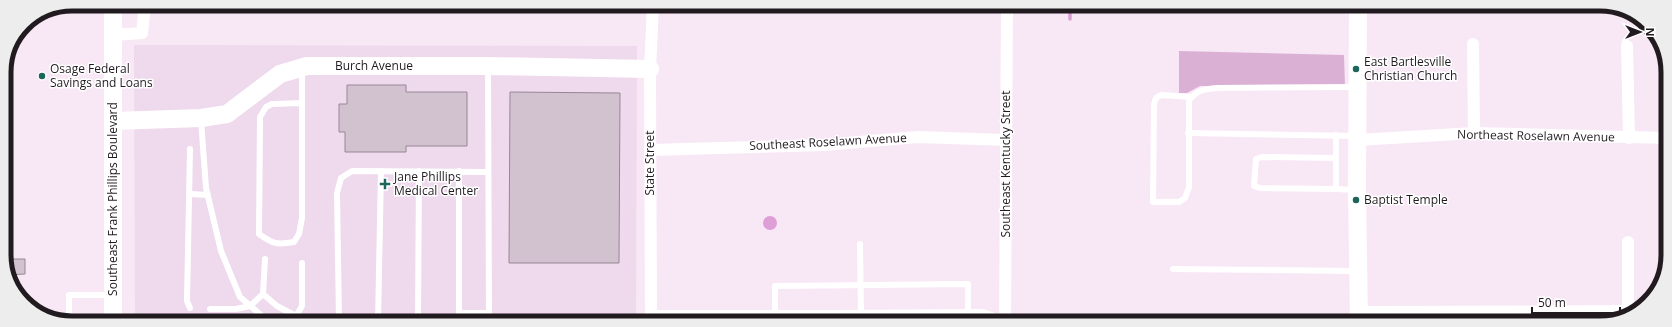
<svg xmlns="http://www.w3.org/2000/svg" width="1672" height="327" font-family="'Open Sans',sans-serif">
<rect width="100%" height="100%" fill="#f8e7f5"/>
<polygon fill="#efd9ec" points="134,45 637,46 636,323 135,322"/>
<polygon fill="#dbb0d5" points="1179,51 1344,55 1345,87 1200,86 1187,93 1179,93"/>
<circle fill="#de9fd6" cx="770" cy="223" r="7"/>
<g fill="none" stroke-linecap="round" stroke-linejoin="round">
<polyline stroke="#de9fd6" stroke-width="3.5" points="1070,19 1070,4"/>
</g>
<g fill="#d2c2d0" stroke="#968794">
<polygon points="347,85 406,85 406,92 467,92 467,146 406,146 406,152 345,152 345,132 339,132 339,104 347,104"/>
<polygon points="510,92 620,93 619,263 509,263"/>
<polygon points="6,259 25,259 25,274 8,275"/>
</g>
<g fill="none" stroke-linecap="round" stroke-linejoin="round">
<g stroke="#fff" stroke-width="6">
<polyline points="488,68 489,323"/>
<path d="M 302,69 L 302,218 L 299,234 L 294,242 C 277,245 273,244 259,234 L 260,117 L 266,107 L 272,104 L 302,103"/>
<path d="M 1192,97 L 1161,95 L 1156,98 L 1154,104 L 1153,202 L 1179,202 L 1185,198 L 1189,187 L 1189,100 C 1197,90 1205,89 1217,88 L 1356,87"/>
<polyline points="201,120 206,188 221,251 240,297 269,322"/>
<polyline points="1188,133 1357,136"/>
<polyline points="1336,135 1336,189 1355,190"/>
<polyline points="190,149 187,301 190,308"/>
<polyline points="1336,158 1262,157 1256,159 1254,186 1260,188 1336,189"/>
<polyline points="459,171 459,313 489,313"/>
<polyline points="190,194 208,195"/>
<polyline points="860,244 861,316"/>
<polyline points="1173,269 1357,271"/>
<polyline points="263,294 277,306 296,316 294,322"/>
<polyline points="210,309 236,309 250,306 263,294 265,259"/>
<polyline points="1391,312 1391,323"/>
<polyline points="1439,312 1439,323"/>
<polyline points="1490,312 1490,323"/>
<polyline points="296,316 302,306 302,263"/>
<polyline points="775,316 775,286 968,284 968,315"/>
<polyline points="69,322 69,295 111,295"/>
<polyline points="342,322 339,319 337,193 341,178 352,171 488,172"/>
<polyline points="378,322 381,171"/>
<polyline points="418,322 419,171"/>
</g>
<g stroke="#fff" stroke-width="12">
<polyline points="113,35 142,33 145,4"/>
<polyline points="1473,44 1474,133"/>
<polyline points="1627,46 1629,138"/>
<polyline points="1358,140 1474,133 1667,138"/>
<polyline points="650,150 824,145 918,137 1006,140"/>
<polyline points="1628,242 1628,311"/>
<polyline points="1359,312 1633,311"/>
<polyline points="651,316 828,316 982,315 1006,323"/>
<polyline points="651,323 650,69 653,4"/>
<polyline points="1005,323 1007,4"/>
</g>
<g stroke="#fff" stroke-width="18">
<polyline points="1358,5 1357,190 1359,323"/>
<polyline points="113,121 201,118 227,114 280,74 307,66 488,66 650,69"/>
<polyline points="113,322 113,4"/>
</g>
</g>
<g fill="#1d655b" stroke="#fff" stroke-width="1.5">
<circle cx="1356" cy="69" r="4"/>
<circle cx="42" cy="76" r="4"/>
<path d="M383 178h4v4h4v4h-4v4h-4v-4h-4v-4h4z"/>
<circle cx="1356" cy="200" r="4"/>
</g>
<g text-anchor="middle" stroke-width="3" stroke-linejoin="round" paint-order="stroke">
<g font-size="12" fill="#211b20" stroke="#fff" text-anchor="start">
<text x="1364" y="66">East Bartlesville<tspan x="1364" dy="14">Christian Church</tspan></text>
<text x="50" y="73">Osage Federal<tspan x="50" dy="14">Savings and Loans</tspan></text>
<text x="394" y="181">Jane Phillips<tspan x="394" dy="14">Medical Center</tspan></text>
<text x="1364" y="204">Baptist Temple</text>
</g>
<g font-size="12" fill="#211b20" stroke="#fff">
<text x="374" y="70">Burch Avenue</text>
<text transform="translate(1536 136) rotate(1)" y="4">Northeast Roselawn Avenue</text>
<text transform="translate(828 142) rotate(-3)" y="4">Southeast Roselawn Avenue</text>
<text transform="translate(650 163) rotate(-90)" y="4">State Street</text>
<text transform="translate(1006 164) rotate(-90)" y="4">Southeast Kentucky Street</text>
<text transform="translate(113 199) rotate(-90)" y="4">Southeast Frank Phillips Boulevard</text>
</g>
</g>
<path d="M0 0H1672V327H0ZM72 11H1600A61 61 0 0 1 1661 72V255A61 61 0 0 1 1600 316H72A61 61 0 0 1 11 255V72A61 61 0 0 1 72 11Z" fill="#ededed" fill-rule="evenodd"/>
<path fill="none" stroke="#211b20" stroke-width="5" d="M72 11H1600A61 61 0 0 1 1661 72V255A61 61 0 0 1 1600 316H72A61 61 0 0 1 11 255V72A61 61 0 0 1 72 11Z"/>
<g transform="translate(1640 32) rotate(90)" stroke="#ffffff" stroke-width="3" paint-order="stroke">
<path d="M0-3L7 15L0 10L-7 15Z" fill="#211b20"/>
<text y="-6" font-size="11" font-weight="bold" text-anchor="middle" fill="#211b20">N</text>
</g>
<path d="M1532 307v6h88v-6" fill="none" stroke="#211b20" stroke-width="2"/>
<text x="1538" y="307" font-size="12" fill="#211b20" stroke="#ffffff" stroke-width="3" paint-order="stroke">50 m</text>
</svg>
